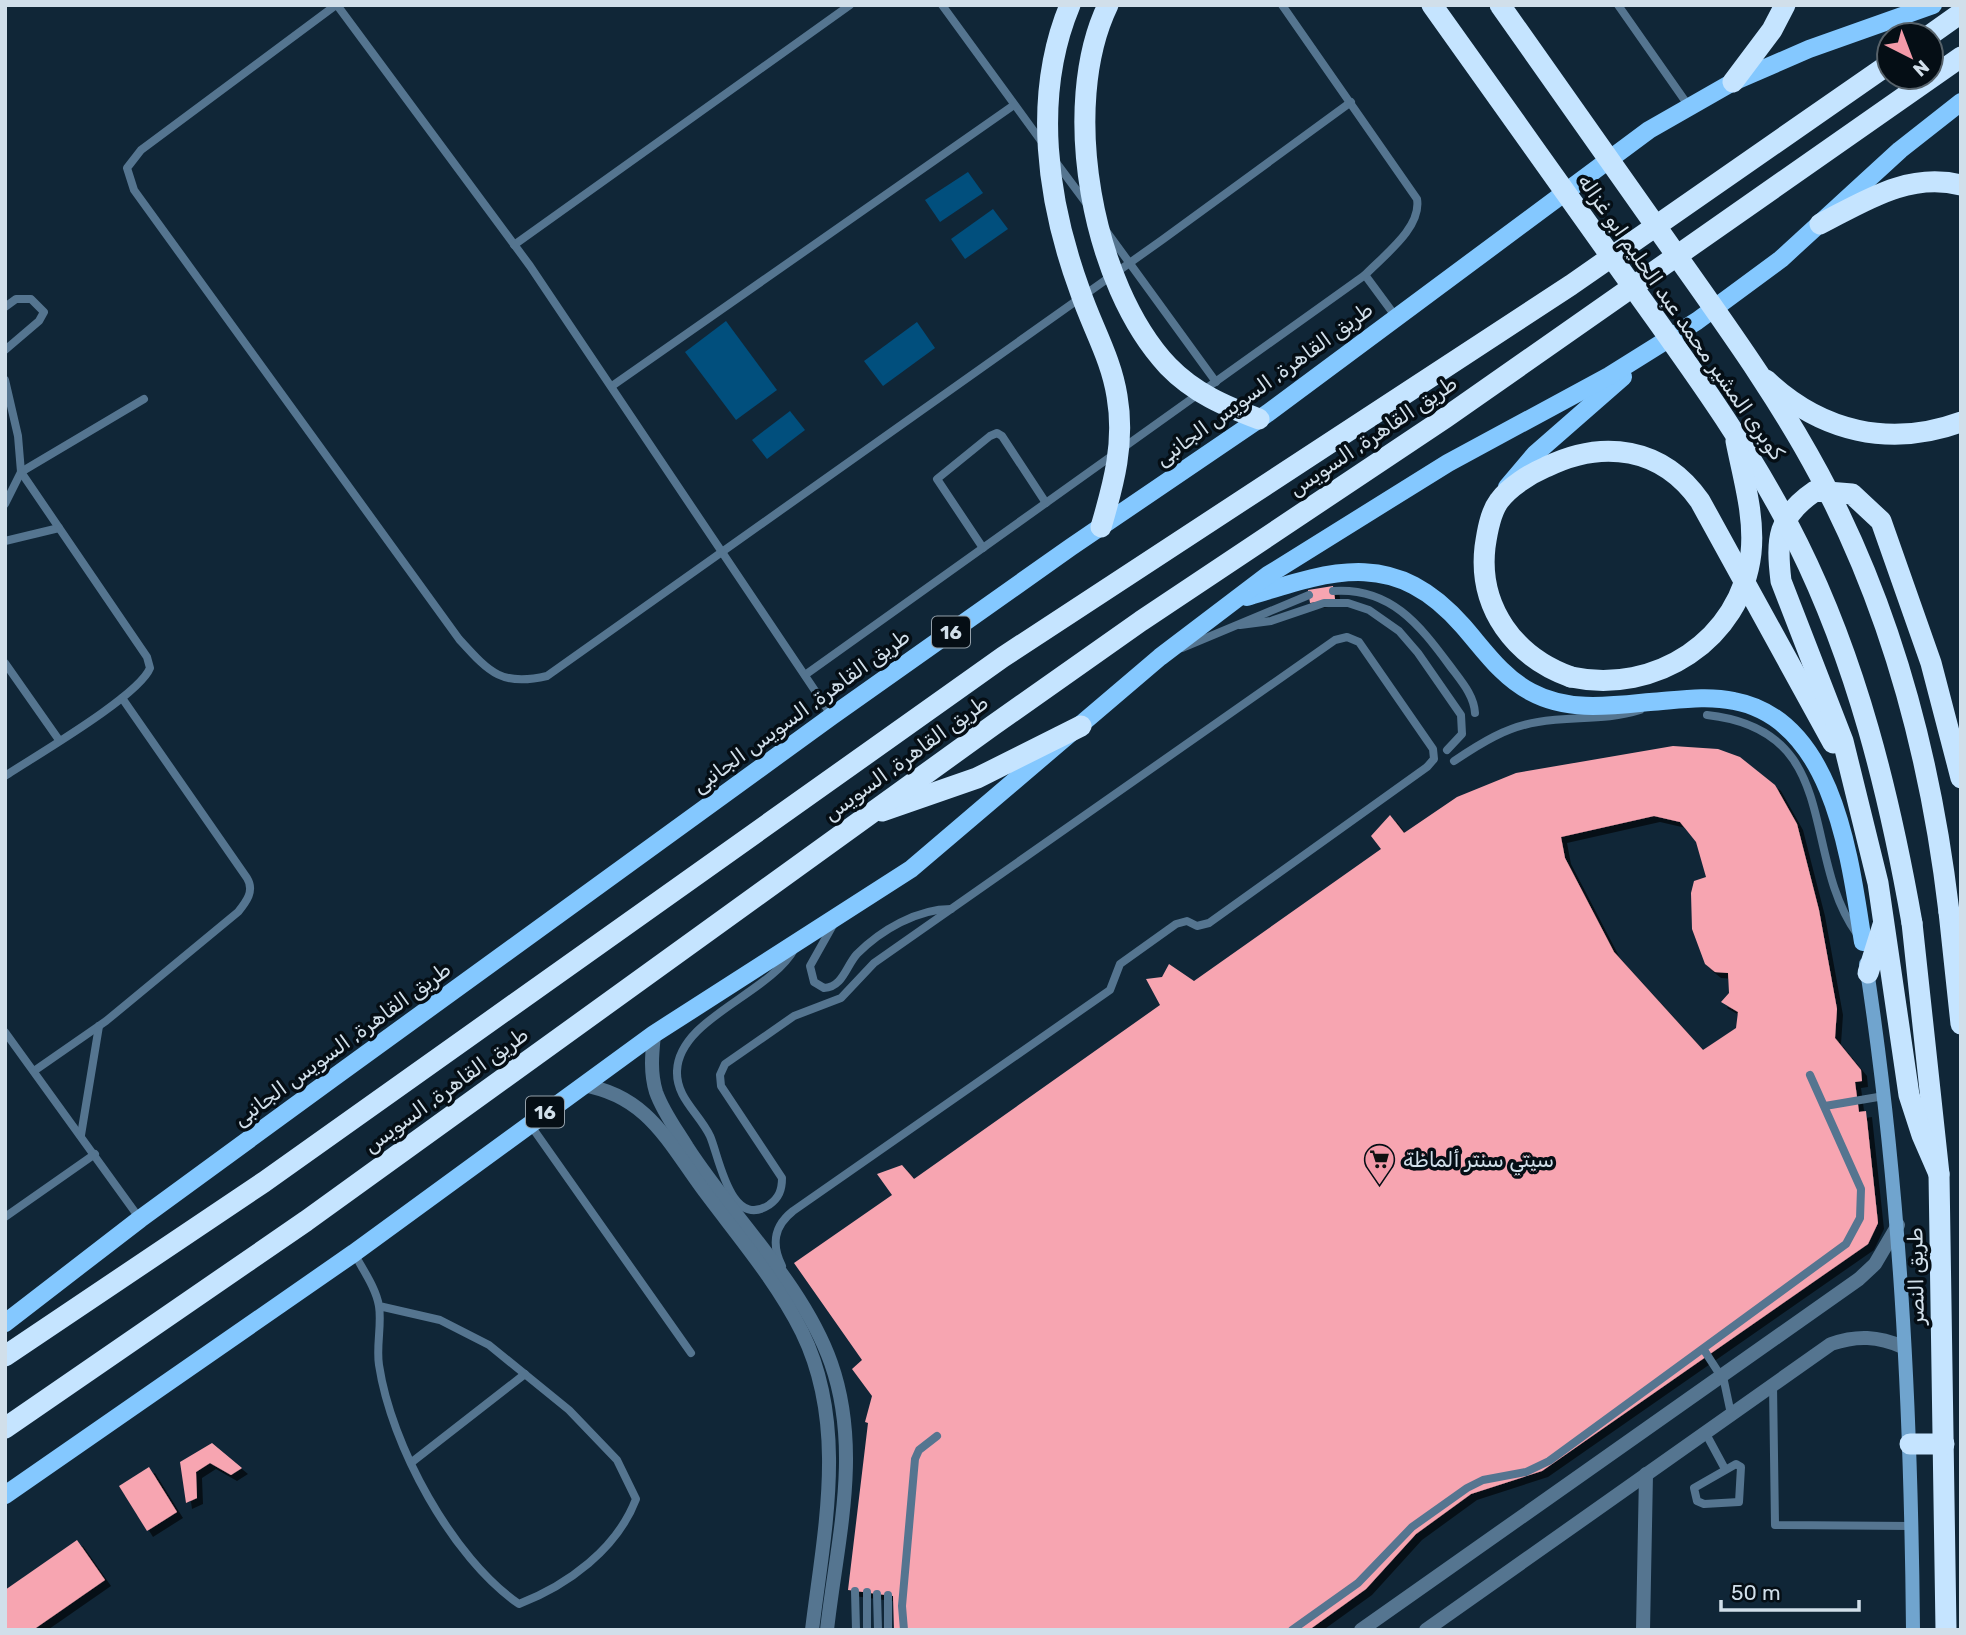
<svg xmlns="http://www.w3.org/2000/svg" width="1966" height="1635" font-family="Rubik,Vazirmatn,sans-serif">
<defs>
<filter id="shadow"><feDropShadow dx="6" dy="6" stdDeviation="0" flood-color="#0009"/></filter>
</defs>
<rect width="100%" height="100%" fill="#102637"/>
<g fill="#014f7d">
<polygon points="968,172 983,193 940,222 925,200"/>
<polygon points="993,209 1008,229 965,259 951,239"/>
<polygon points="726,321 777,390 736,420 685,352"/>
<polygon points="917,322 935,348 883,386 864,361"/>
<polygon points="790,411 805,430 767,459 752,440"/>
</g>
<g fill="#f7a5b1" fill-rule="evenodd" filter="url(#shadow)">
<polygon points="1333,586 1335,599 1310,603 1308,590"/>
<path d="M 1673,746 L 1718,749 L 1740,757 L 1775,785 L 1797,824 L 1819,910 L 1837,1009 L 1835,1038 L 1861,1070 L 1862,1081 L 1855,1082 L 1859,1112 L 1866,1111 L 1878,1223 L 1868,1244 L 1542,1471 L 1471,1494 L 1416,1534 L 1366,1589 L 1309,1630 L 894,1630 L 893,1596 L 848,1590 L 868,1423 L 865,1422 L 872,1396 L 852,1369 L 862,1360 L 794,1263 L 892,1195 L 877,1174 L 902,1165 L 914,1179 L 1160,1005 L 1146,979 L 1162,977 L 1169,964 L 1194,981 L 1381,849 L 1371,836 L 1390,815 L 1404,833 L 1457,797 L 1516,773 ZM 1654,816 L 1680,822 L 1696,842 L 1706,877 L 1694,881 L 1691,893 L 1692,929 L 1705,964 L 1715,972 L 1728,973 L 1729,993 L 1721,1002 L 1738,1012 L 1736,1028 L 1703,1050 L 1614,952 L 1565,858 L 1561,837 Z"/>
<polygon points="212,1443 242,1468 231,1475 210,1463 196,1472 197,1498 186,1503 180,1462"/>
<polygon points="149,1467 177,1512 147,1531 119,1486"/>
<polygon points="77,1540 105,1580 33,1630 5,1630 5,1590"/>
</g>
<g fill="none" stroke-linecap="round" stroke-linejoin="round">
<g stroke="#557590" stroke-width="8">
<path d="M 336,5 L 141,150 L 127,168 L 134,190 L 459,639 C 489,672 501,687 547,676 L 1162,240 L 1351,102"/>
<polyline points="337,5 530,266 832,716"/>
<polyline points="942,5 1044,145"/>
<polyline points="1618,5 1688,105"/>
<polyline points="1055,161 1087,204"/>
<polyline points="1107,232 1216,382"/>
<polyline points="514,245 850,5"/>
<polyline points="1365,275 1396,317"/>
<polyline points="5,307 16,299 31,299 44,312 39,321 5,350"/>
<path d="M 5,380 L 18,436 L 21,472 L 147,657 L 150,668 C 139,696 35,756 5,776"/>
<polyline points="612,386 1014,105"/>
<polyline points="5,504 21,472 144,399"/>
<polyline points="5,541 59,528"/>
<polyline points="983,548 937,479 990,436 997,433 1002,436 1046,503"/>
<path d="M 1333,591 C 1390,587 1419,624 1450,666 C 1461,681 1474,695 1475,713"/>
<polyline points="1240,625 1271,621 1324,603 1348,603 1369,610 1399,631 1418,653 1461,715 1462,734 1447,750"/>
<polyline points="1182,648 1309,595"/>
<polyline points="5,663 59,740"/>
<path d="M 805,675 L 1365,275 C 1383,256 1422,228 1417,199 L 1282,5"/>
<path d="M 1707,715 C 1844,730 1799,853 1857,934"/>
<path d="M 1454,761 C 1481,743 1506,727 1538,722 C 1572,716 1606,721 1640,710"/>
<path d="M 833,925 L 810,966 L 814,982 L 824,988 C 843,987 846,966 857,954 C 881,930 917,909 951,909"/>
<polyline points="5,1032 140,1219"/>
<path d="M 34,1071 L 106,1021 L 238,912 C 246,902 255,891 247,878 L 122,698"/>
<polyline points="1825,1106 1884,1096"/>
<polyline points="529,1123 691,1353"/>
<polyline points="81,1135 99,1026"/>
<polyline points="5,1217 95,1154"/>
<path d="M 354,1253 C 363,1270 376,1288 379,1306 C 382,1325 376,1346 379,1365 C 391,1445 452,1558 519,1604 C 568,1585 617,1549 636,1499 L 617,1460 L 569,1410 L 489,1345 L 440,1320 L 379,1306"/>
<path d="M 782,1266 C 771,1244 774,1226 793,1211 L 1110,990 L 1120,964 L 1176,924 L 1187,921 L 1197,926 L 1209,923 L 1427,767 L 1434,759 L 1433,749 L 1359,642 L 1347,637 L 1335,640 L 874,963 L 841,998 L 794,1016 L 725,1064 L 720,1075 L 721,1086 L 782,1178 C 782,1190 779,1198 769,1205 C 730,1230 719,1156 710,1136 C 699,1113 676,1098 677,1071 C 679,1018 770,994 795,948"/>
<polyline points="1704,1350 1724,1381 1731,1414"/>
<polyline points="1773,1385 1775,1525 1912,1526"/>
<polyline points="1705,1432 1725,1469"/>
<polyline points="412,1462 525,1374"/>
<polygon points="1736,1464 1741,1467 1739,1502 1704,1504 1697,1501 1694,1488"/>
<polyline points="855,1591 856,1630"/>
<polyline points="867,1592 867,1630"/>
<polyline points="877,1594 878,1630"/>
<polyline points="888,1630 888,1595"/>
<polyline points="904,1630 902,1606 915,1459 919,1450 937,1436"/>
<polyline points="1292,1630 1358,1583 1412,1527 1467,1488 1483,1480 1526,1472 1549,1461 1846,1244 1860,1218 1861,1189 1810,1075"/>
</g>
<g stroke="#557590" stroke-width="14">
<path d="M 654,1034 C 652,1054 650,1072 656,1092 C 663,1112 676,1129 687,1147 C 732,1217 803,1284 831,1363 C 862,1451 837,1540 827,1630"/>
<path d="M 582,1085 C 646,1095 667,1140 702,1188 C 736,1234 776,1280 802,1332 C 848,1426 824,1531 812,1630"/>
<polyline points="1361,1630 1859,1279 1875,1264 1898,1225"/>
<path d="M 1426,1630 L 1831,1344 C 1857,1335 1878,1336 1903,1347"/>
<polyline points="1643,1630 1646,1474"/>
</g>
<path stroke="#70a4ce" stroke-width="14" d="M 1866,964 C 1900,1184 1911,1407 1913,1630"/>
<g stroke="#84c8ff" stroke-width="18">
<polyline points="1507,487 1535,454 1623,377"/>
<path d="M 1247,597 C 1333,570 1395,548 1463,626 C 1484,650 1502,677 1531,692 C 1568,712 1610,706 1650,702 C 1678,700 1707,695 1734,701 C 1835,720 1850,861 1863,942"/>
<polyline points="5,1323 140,1219 333,1078 832,716 1071,547 1268,413 1649,130 1733,82 1809,49 1933,5"/>
<polyline points="5,1495 354,1253 654,1034 911,869 1160,657 1268,575 1448,463 1609,376 1697,321 1781,259 1900,150 1961,102"/>
</g>
<g stroke="#c5e4ff" stroke-width="21">
<polyline points="1930,35 1961,13"/>
<polyline points="1733,82 1772,30 1785,5"/>
<path d="M 1820,224 C 1865,201 1908,172 1961,185"/>
<path d="M 1766,380 C 1821,432 1890,448 1961,422"/>
<path d="M 1571,677 C 1515,657 1478,608 1485,547 C 1487,533 1490,513 1499,501 C 1509,487 1530,474 1546,467 C 1603,439 1662,447 1700,501 L 1833,743"/>
<polyline points="882,811 977,778 1081,726"/>
<polyline points="1949,912 1961,1024"/>
<polyline points="1912,923 1939,1174 1946,1630"/>
<polyline points="1868,973 1883,925"/>
<path d="M 1939,1174 L 1922,1135 L 1909,1095 L 1878,883 L 1843,741 L 1781,581 C 1776,539 1777,517 1815,491 L 1852,494 L 1881,521 L 1931,663 L 1961,778"/>
<polyline points="5,1356 264,1182 1003,657 1571,285 1889,64"/>
<polyline points="5,1428 306,1221 992,726 1141,621 1445,418 1961,57"/>
<polyline points="1910,1444 1944,1444"/>
</g>
<g stroke="#c5e4ff" stroke-width="21">
<path d="M 1070,5 C 1032,96 1047,201 1080,291 C 1092,327 1111,358 1117,396 C 1125,442 1114,483 1101,527"/>
<path d="M 1108,5 C 1059,106 1092,285 1168,366 C 1194,393 1225,406 1259,419"/>
<path d="M 1432,5 C 1500,100 1567,195 1635,290 C 1694,372 1753,453 1798,544 C 1857,663 1889,793 1912,923"/>
<path d="M 1500,5 C 1559,89 1618,173 1677,256 C 1727,327 1778,397 1819,474 C 1892,610 1931,759 1949,912"/>
<path d="M 1571,677 C 1655,695 1741,640 1751,553 C 1755,516 1743,477 1736,441"/>
</g>
</g>
<defs>
<symbol id="supermarket-pin" viewBox="-11 -11 22 30"><path d="M0 17L-7.5 6A9.5 9.5 0 1 1 7.5 6Z" fill="#f39aa8" stroke="#050e15"/><path d="M-6-5.5h2.5l.6 2H6L4.5 2H-2.5L-4.4-4H-6ZM-1.5 3.2a1.3 1.3 0 1 0 .1 0ZM3 3.2a1.3 1.3 0 1 0 .1 0Z" fill="#111"/></symbol>
</defs>
<g fill-rule="evenodd">
<use href="#supermarket-pin" x="1362" y="1142" width="35" height="47"/>
</g>
<g text-anchor="middle" stroke-width="7" stroke-linejoin="round" paint-order="stroke">
<g fill="#050e15" stroke="#94a0aa" stroke-width="2">
<rect x="932" y="616.5" width="38" height="31" rx="5"/>
<rect x="526" y="1096.5" width="38" height="31" rx="5"/>
</g>
<g font-size="19" font-weight="bold" fill="#d1dfea">
<text x="951" y="639">16</text>
<text x="545" y="1119">16</text>
</g>
<g font-size="21" fill="#d1dfea" stroke="#050e15">
<text transform="translate(1681 317) rotate(55)" y="7">كوبرى المشير محمد عبد الحليم ابو غزاله</text>
<text transform="translate(1264 384) rotate(-36)" y="7">طريق القاهرة, السويس الجانبى</text>
<text transform="translate(1373 436) rotate(-34)" y="7">طريق القاهرة, السويس</text>
<text transform="translate(801 711) rotate(-36)" y="7">طريق القاهرة, السويس الجانبى</text>
<text transform="translate(906 758) rotate(-36)" y="7">طريق القاهرة, السويس</text>
<text transform="translate(342 1044) rotate(-36)" y="7">طريق القاهرة, السويس الجانبى</text>
<text transform="translate(446 1090) rotate(-36)" y="7">طريق القاهرة, السويس</text>
<text transform="translate(1916 1276) rotate(-91)" y="7">طريق النصر</text>
</g>
<g font-size="21" fill="#d1dfea" stroke="#050e15" text-anchor="start">
<text x="1403" y="1167">سيتي سنتر ألماظة</text>
</g>
</g>
<rect width="1966" height="1635" fill="none" stroke="#d1dfea" stroke-width="14"/>
<g transform="translate(1910 56) rotate(138)"><circle r="33" fill="#050e15" stroke="#57626a" stroke-width="2"/>
<path d="M0-5L12 26L0 18L-12 26Z" fill="#f39aa8"/>
<text y="-10" font-size="19" font-weight="bold" text-anchor="middle" fill="#d1dfea">N</text>
</g>
<path d="M1721 1600v10h138v-10" fill="none" stroke="#d1dfea" stroke-width="3.5"/>
<text x="1731" y="1600" font-size="21" fill="#d1dfea" stroke="#050e15" stroke-width="5" paint-order="stroke">50 m</text>
</svg>
